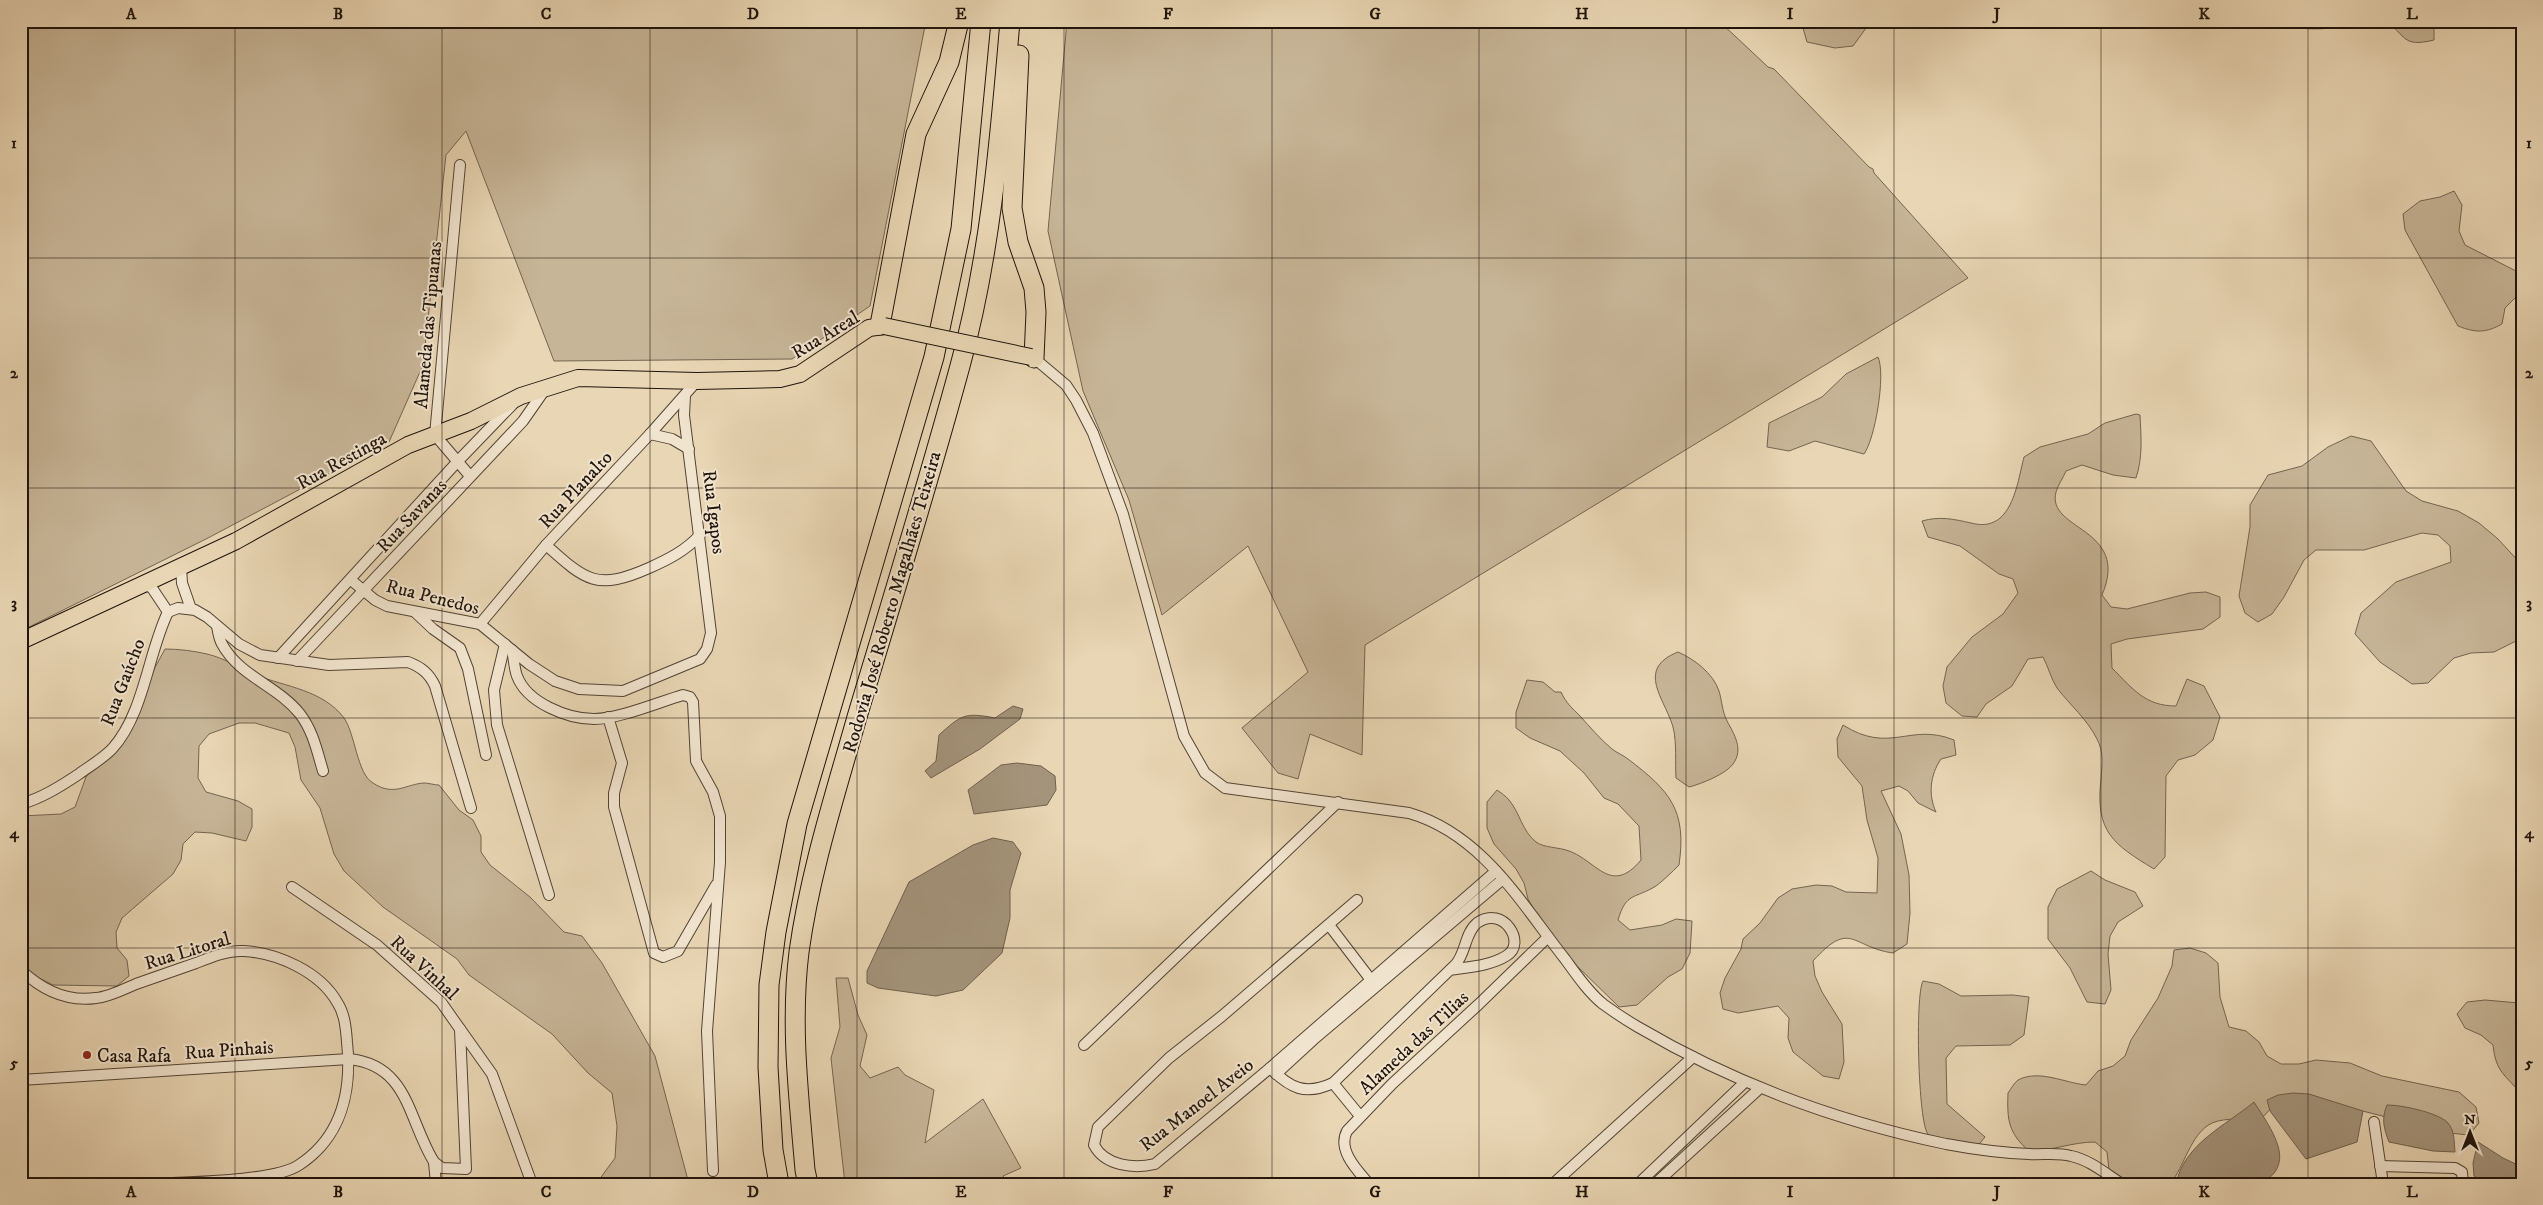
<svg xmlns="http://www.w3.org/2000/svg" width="2543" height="1205" font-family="'IM FELL DW Pica',serif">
<rect width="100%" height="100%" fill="#e9d6b4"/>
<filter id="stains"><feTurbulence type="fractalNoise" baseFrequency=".004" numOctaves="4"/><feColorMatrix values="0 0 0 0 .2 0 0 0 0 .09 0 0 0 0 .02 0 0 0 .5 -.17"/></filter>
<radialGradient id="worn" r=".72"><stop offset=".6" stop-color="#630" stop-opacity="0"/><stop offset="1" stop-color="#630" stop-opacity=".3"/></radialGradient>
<g fill="#c7b597" stroke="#736451">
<polygon points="21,21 926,21 870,306 792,359 554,361 466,131 446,155 423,365 389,442 208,538 21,631"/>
<polygon points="1067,21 1719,21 1768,67 1774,69 1869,167 1873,169 1874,173 1968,278 1365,645 1362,755 1310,734 1298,779 1278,773 1242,728 1308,672 1248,546 1162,615 1129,500 1083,391 1048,231"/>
<polygon points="1801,21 1867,21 1869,24 1853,46 1835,48 1807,42"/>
<path d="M 2274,21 L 2353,21 C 2329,33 2300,29 2275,24 Z"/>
<path d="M 2385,21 L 2434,21 L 2434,40 C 2401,48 2407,35 2385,21 Z"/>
<path d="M 2454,191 L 2462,205 L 2459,231 L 2465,245 L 2516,271 L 2521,280 L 2517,296 L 2505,308 L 2502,324 C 2486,333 2476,333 2458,326 L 2405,230 L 2403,214 L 2420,201 L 2440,197 Z"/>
<path d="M 1878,357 C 1886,375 1875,439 1864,454 L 1815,441 L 1789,451 L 1767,447 L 1769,423 L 1822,397 L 1846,374 Z"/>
<path d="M 2136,414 L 2140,415 C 2141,437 2143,457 2136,478 L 2113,475 L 2082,465 L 2066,471 C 2063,478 2058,485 2056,492 C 2046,531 2131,527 2102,595 L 2111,607 L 2127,609 L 2190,593 L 2206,592 L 2220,597 L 2220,617 L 2203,629 L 2127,639 L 2111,644 L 2112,668 C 2133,689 2145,706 2176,706 L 2187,679 L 2204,686 L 2220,717 L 2213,740 L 2195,755 L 2178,760 L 2166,776 L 2165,857 L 2154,869 C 2113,844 2095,832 2101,779 C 2102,765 2104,752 2097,739 C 2087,719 2070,705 2057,688 C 2051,679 2048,666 2043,657 L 2028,659 L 2012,686 L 1986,704 L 1977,717 L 1962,716 L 1946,703 L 1943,686 L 1947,667 L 1972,637 L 2003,614 L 2018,593 L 2013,579 L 1999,574 L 1960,546 L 1928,537 L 1922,521 C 1940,516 1953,519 1971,523 C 2012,534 2017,484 2024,457 L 2040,447 L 2088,434 L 2105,423 Z"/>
<polygon points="2351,436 2371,441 2406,491 2422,501 2458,511 2479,523 2498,539 2522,565 2522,638 2494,652 2471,653 2454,658 2428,683 2412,684 2380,662 2355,634 2361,613 2396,582 2451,562 2450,546 2438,535 2422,533 2364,550 2316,550 2304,560 2284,597 2272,614 2258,622 2245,613 2239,596 2250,527 2250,505 2268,475 2302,466 2328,447"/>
<path d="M 165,649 C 179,649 194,651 207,654 C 224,658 240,668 256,675 C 286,687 323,690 344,718 C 355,733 357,774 373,783 C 394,797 406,784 424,783 C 429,783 434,785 439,785 L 459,810 L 473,820 L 481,836 L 481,852 L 490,865 L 530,897 L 564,932 L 582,936 L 602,963 L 655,1056 L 689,1184 L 596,1184 L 615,1158 L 617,1126 L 612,1093 L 588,1073 L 552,1034 L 469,975 L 457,959 L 383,907 L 344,871 L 334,854 L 320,808 L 301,780 L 295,747 L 289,733 L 255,723 L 239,723 L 209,734 L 199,746 L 198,778 L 206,792 L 238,801 L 252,809 L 252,827 L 246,841 L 212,833 L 195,832 L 183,844 L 181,860 L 173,874 L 122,918 L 116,932 L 117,948 L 127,960 L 129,976 L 117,986 L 53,985 L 21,969 L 21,816 L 61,814 L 75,807 L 86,777 L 125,723 Z"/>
<path d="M 1678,652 C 1694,659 1713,673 1719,691 C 1722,701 1722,711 1727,721 C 1734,734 1744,749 1733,764 C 1726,774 1701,784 1689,787 L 1676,778 C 1675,762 1677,743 1673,727 C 1665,699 1635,669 1678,652 Z"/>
<path d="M 1527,680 L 1543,682 L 1555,692 L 1561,692 C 1566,703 1572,708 1580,716 C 1590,727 1600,739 1612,749 C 1617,753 1623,755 1628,759 C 1670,791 1687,810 1679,865 C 1672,872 1664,880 1656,886 C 1635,899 1626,892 1618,920 L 1630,930 L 1662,925 L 1676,919 L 1692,921 L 1690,953 L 1682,969 L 1668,977 L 1637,1005 L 1619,1007 L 1573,962 L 1544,927 L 1528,899 L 1524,883 L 1516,869 L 1494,844 L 1487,828 L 1487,802 L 1497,790 C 1501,793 1506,796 1509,800 C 1520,813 1522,831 1536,842 C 1544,848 1559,847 1569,851 C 1597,861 1611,896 1641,860 L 1639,826 L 1618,804 L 1604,798 L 1584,773 L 1560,751 L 1530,738 L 1516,728 L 1516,712 Z"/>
<path d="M 1843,725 C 1890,755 1910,722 1954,740 L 1956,755 L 1941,759 C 1930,775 1928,795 1936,812 L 1918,803 L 1908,791 L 1899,786 L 1881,791 L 1901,834 L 1909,875 L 1910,913 L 1907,944 L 1893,953 C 1851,947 1851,919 1813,961 L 1815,976 L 1822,992 L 1842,1024 L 1844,1062 L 1839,1079 L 1823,1076 L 1793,1052 L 1788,1038 L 1789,1018 L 1778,1006 L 1738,1013 L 1723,1009 L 1720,993 L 1725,978 L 1741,949 L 1743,939 L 1760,923 L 1778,898 L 1792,889 L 1816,885 L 1832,886 L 1846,892 L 1877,893 L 1878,858 L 1867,820 L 1862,786 L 1838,757 L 1837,739 Z"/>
<polygon points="2091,871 2105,880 2135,892 2143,906 2118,922 2110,936 2108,954 2111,990 2105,1004 2087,1002 2070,968 2048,939 2048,907 2057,889"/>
<path d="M 2190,948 L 2206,953 L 2218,963 L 2220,997 L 2229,1027 L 2246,1031 L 2259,1042 L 2267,1056 L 2281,1064 L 2299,1064 L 2316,1060 L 2350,1063 L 2382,1076 L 2459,1092 L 2476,1107 L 2479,1123 L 2469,1135 L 2449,1133 L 2339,1105 L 2273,1106 L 2262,1118 C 2247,1120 2226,1117 2212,1123 C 2190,1134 2185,1166 2170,1184 L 2126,1184 L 2109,1170 L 2107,1152 L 2095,1142 C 2072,1142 2052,1151 2029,1151 C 2008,1133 2007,1119 2008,1093 C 2011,1089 2014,1083 2018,1080 C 2039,1069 2065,1083 2086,1085 L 2098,1071 L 2113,1066 L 2125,1056 L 2131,1040 L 2158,998 L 2172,966 L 2174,950 Z"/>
<polygon points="836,978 848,978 858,1015 867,1035 860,1066 870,1078 898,1067 905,1075 934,1090 925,1143 983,1099 1021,1168 1003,1176 1008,1184 845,1184 831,1058 840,1027"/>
<path d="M 1923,981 L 1939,984 L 1961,996 L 2013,995 L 2029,997 L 2024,1035 L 2010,1045 L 1956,1046 L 1946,1058 L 1947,1104 L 1985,1137 L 1975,1149 C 1957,1147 1941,1148 1928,1134 C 1918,1123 1915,995 1923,981 Z"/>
<path d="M 2485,1000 L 2519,1003 L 2522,1000 L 2522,1095 C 2505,1074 2496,1073 2493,1045 L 2481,1035 L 2465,1028 L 2457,1014 L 2467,1002 Z"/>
</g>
<g fill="#a4947b" stroke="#6f604e">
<path d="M 1013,706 L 1023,709 L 1020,719 L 980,749 L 931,778 L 925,771 L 936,761 L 939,735 C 961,715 965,712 995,718 Z"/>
<polygon points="1017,763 1041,766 1055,776 1056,790 1047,805 974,814 968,790 1001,765"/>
<polygon points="993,838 1013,842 1021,853 1010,890 1010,918 1002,953 963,990 936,996 878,988 867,983 867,971 909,882 973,845"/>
<polygon points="2293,1093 2309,1094 2363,1111 2357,1142 2306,1159 2270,1111 2267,1100 2278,1095"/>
<path d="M 2254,1102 C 2264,1118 2286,1147 2278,1166 C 2276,1173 2268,1179 2263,1184 L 2176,1184 C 2184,1144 2225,1126 2254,1102 Z"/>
<path d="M 2387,1105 C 2401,1105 2436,1112 2447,1122 C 2455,1130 2454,1142 2455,1152 L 2433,1151 L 2389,1142 C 2384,1129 2381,1119 2387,1105 Z"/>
<polygon points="2478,1142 2503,1158 2522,1167 2522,1184 2488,1184 2474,1176 2473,1163"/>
</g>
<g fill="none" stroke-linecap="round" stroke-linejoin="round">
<defs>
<g id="minor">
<polyline points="460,165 435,435 470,476"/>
<path d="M 1034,358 L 1066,385 L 1076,400 L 1093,433 L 1123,514 L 1184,736 L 1205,773 L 1225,788 L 1409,813 C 1482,834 1521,903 1565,959 C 1576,974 1588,992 1603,1004 C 1614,1012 1626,1020 1638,1027 C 1735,1084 1836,1121 1946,1144 C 1973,1149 2002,1153 2029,1154 C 2043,1155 2057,1152 2071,1156 C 2090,1160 2106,1174 2122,1184"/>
<polyline points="650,434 672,439 689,449"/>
<path d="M 546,545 C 586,581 597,591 649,568 C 669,559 685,551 700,535"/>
<polyline points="181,567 182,583 191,609"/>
<polyline points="351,580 375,600 387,606 480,624 529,664 555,681 579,689 623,691 700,659 707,649 711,633 684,415 685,396"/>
<polyline points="143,584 152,588 168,612"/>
<path d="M 168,612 L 178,608 L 195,610 L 207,617 L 239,644 L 260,655 L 329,665 L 408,662 C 421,667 429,673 435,686 L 471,808"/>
<polyline points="416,613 433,629 460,648 468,669 486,755"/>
<polyline points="480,624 546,545 650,434 697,381"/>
<path d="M 217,626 C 218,632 219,639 222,644 C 239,676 278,686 300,714 C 313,731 317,751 323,771"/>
<polyline points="505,644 494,690 497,725 549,895"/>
<path d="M 512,650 C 514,658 514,668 517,676 C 527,703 568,719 594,719 C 619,719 659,702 683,695 L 690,697 L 693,702 L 696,761 L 713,792 L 720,816 L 720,862 L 707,1031 L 713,1171"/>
<polyline points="278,658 458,461 513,404"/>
<polyline points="297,661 523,421 546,388"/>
<polyline points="608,717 622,763 614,793 614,807 654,953 663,957 678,951 716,885"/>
<path d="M 21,804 C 42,798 61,786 79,774 C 90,766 102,759 112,749 C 144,714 148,653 168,612"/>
<path d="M 1357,900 L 1222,1016 L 1169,1058 L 1098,1127 L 1094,1145 C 1105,1166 1134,1169 1155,1164 L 1270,1068 L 1496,871"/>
<polyline points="1329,925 1371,980"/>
<path d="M 21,970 C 42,990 67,1002 96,998 C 109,997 124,989 136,984 C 156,977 176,970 196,963 C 211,957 228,950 244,951 C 278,953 320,972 337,1002 C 345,1014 346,1029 347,1042 C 352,1090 342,1137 299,1165 C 274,1182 184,1182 150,1184"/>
<polyline points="460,1029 492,1074 532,1184"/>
<polyline points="1084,1045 1338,802"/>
<path d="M 1270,1068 C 1290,1088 1305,1096 1333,1083 L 1456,964 C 1466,952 1465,933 1477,923 C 1503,904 1528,944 1506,956 C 1490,966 1468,967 1450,970"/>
<polyline points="1276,1074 1313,1040 1503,879"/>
<path d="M 21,1080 L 349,1059 C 409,1065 408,1120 434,1162 L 442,1168 L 466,1169 L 460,1029 L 441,1002 L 377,945 L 292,887"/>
<polyline points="1333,1083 1360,1116"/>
<polyline points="2374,1122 2383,1184"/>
<polyline points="434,1162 436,1184"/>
<polyline points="2380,1166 2455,1168 2462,1172 2463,1184"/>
<path d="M 1369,1184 C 1357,1170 1337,1150 1347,1131 L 1392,1084 L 1479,1004 L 1548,937"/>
<polyline points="1553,1184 1693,1057"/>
<polyline points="1638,1184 1745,1082"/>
<polyline points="1655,1184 1760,1088"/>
</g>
<polyline id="primary" points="21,641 236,541 408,445 471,421 521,396 578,378 697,381 780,379 800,374 869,328 884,326"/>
<g id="motorway">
<polyline points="1019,55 1012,208 1018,242 1034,288 1036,312 1034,358"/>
<polyline points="880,325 916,134 949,62 959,21"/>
<polyline points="779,1184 773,1150 768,1067 769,985 776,932 797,824 934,357 961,229 981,21"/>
<path d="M 808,1184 L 805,1170 C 799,1098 790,1025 799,952 C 810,872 835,795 857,717 C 892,600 928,484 960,366 C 991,254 1000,137 1010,21"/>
</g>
</defs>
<use href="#minor" stroke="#524435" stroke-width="12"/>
<use href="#primary" stroke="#1f130b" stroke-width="18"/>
<use href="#motorway" stroke="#1f130b" stroke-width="21"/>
<use href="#minor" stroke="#f1e4ce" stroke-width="10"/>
<use href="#primary" stroke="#e9d6b4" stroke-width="16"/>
<use href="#motorway" stroke="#e9d6b4" stroke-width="19"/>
<defs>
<polyline id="primary-bridge" points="884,326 1031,357"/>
</defs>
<use href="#primary-bridge" stroke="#1f130b" stroke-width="18" stroke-linecap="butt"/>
<use href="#primary-bridge" stroke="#e9d6b4" stroke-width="16"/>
</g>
<path fill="none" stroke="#1f130b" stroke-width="1" stroke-opacity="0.55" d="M 235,21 L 235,1184M 442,21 L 442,1184M 650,21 L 650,1184M 857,21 L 857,1184M 1064,21 L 1064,1184M 1272,21 L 1272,1184M 1479,21 L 1479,1184M 1686,21 L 1686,1184M 1894,21 L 1894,1184M 2101,21 L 2101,1184M 2308,21 L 2308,1184M 21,258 L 2522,258M 21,488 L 2522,488M 21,718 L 2522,718M 21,948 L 2522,948"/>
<circle fill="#8f2418" stroke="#f1e4ce" stroke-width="2" cx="87" cy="1055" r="5"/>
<g text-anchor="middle" stroke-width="4" stroke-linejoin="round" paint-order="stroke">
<g font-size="19" fill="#1f130b" stroke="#f1e4ce">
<text transform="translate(427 325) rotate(-85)" y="7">Alameda das Tipuanas</text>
<text transform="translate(825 334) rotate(-31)" y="7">Rua Areal</text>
<text transform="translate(341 460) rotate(-29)" y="7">Rua Restinga</text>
<text transform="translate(575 489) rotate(-47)" y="7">Rua Planalto</text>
<text transform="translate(715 512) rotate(83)" y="7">Rua Igapos</text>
<text transform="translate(411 515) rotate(-47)" y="7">Rua Savanas</text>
<text transform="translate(433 596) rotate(14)" y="7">Rua Penedos</text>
<text transform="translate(891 602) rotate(-74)" y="7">Rodovia José Roberto Magalhães Teixeira</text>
<text transform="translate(122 682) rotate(-69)" y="7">Rua Gaúcho</text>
<text transform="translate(187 950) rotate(-17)" y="7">Rua Litoral</text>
<text transform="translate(425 967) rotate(43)" y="7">Rua Vinhal</text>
<text transform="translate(1413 1042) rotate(-43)" y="7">Alameda das Tilias</text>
<text transform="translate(229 1049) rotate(-4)" y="7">Rua Pinhais</text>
<text transform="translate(1196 1104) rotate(-38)" y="7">Rua Manoel Aveio</text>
</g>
<g font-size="19" fill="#1f130b" stroke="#f1e4ce" text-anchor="start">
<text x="97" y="1062">Casa Rafa</text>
</g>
</g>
<rect width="2543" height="1205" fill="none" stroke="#e9d6b4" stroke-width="55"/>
<g transform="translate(2470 1132)" stroke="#f1e4ce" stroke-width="4" paint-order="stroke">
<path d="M0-4L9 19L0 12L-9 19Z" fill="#1f130b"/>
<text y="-8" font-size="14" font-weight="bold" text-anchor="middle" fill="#1f130b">N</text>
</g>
<rect x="28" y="28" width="2488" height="1150" fill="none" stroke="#1f130b" stroke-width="2"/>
<g font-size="16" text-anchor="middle" font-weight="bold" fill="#1f130b">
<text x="131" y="19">A</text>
<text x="338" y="19">B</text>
<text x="546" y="19">C</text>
<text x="753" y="19">D</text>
<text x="961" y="19">E</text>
<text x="1168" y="19">F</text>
<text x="1375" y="19">G</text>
<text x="1582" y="19">H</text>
<text x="1790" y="19">I</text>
<text x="1997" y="19">J</text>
<text x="2204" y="19">K</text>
<text x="2412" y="19">L</text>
<text x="14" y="148">1</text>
<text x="2529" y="148">1</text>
<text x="14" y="378">2</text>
<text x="2529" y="378">2</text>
<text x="14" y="608">3</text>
<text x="2529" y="608">3</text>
<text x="14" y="838">4</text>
<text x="2529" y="838">4</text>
<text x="14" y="1068">5</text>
<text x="2529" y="1068">5</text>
<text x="131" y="1197">A</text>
<text x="338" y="1197">B</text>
<text x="546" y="1197">C</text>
<text x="753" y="1197">D</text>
<text x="961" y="1197">E</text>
<text x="1168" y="1197">F</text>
<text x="1375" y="1197">G</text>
<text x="1582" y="1197">H</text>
<text x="1790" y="1197">I</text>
<text x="1997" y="1197">J</text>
<text x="2204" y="1197">K</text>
<text x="2412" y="1197">L</text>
</g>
<rect width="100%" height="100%" filter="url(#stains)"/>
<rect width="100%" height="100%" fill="url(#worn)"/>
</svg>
